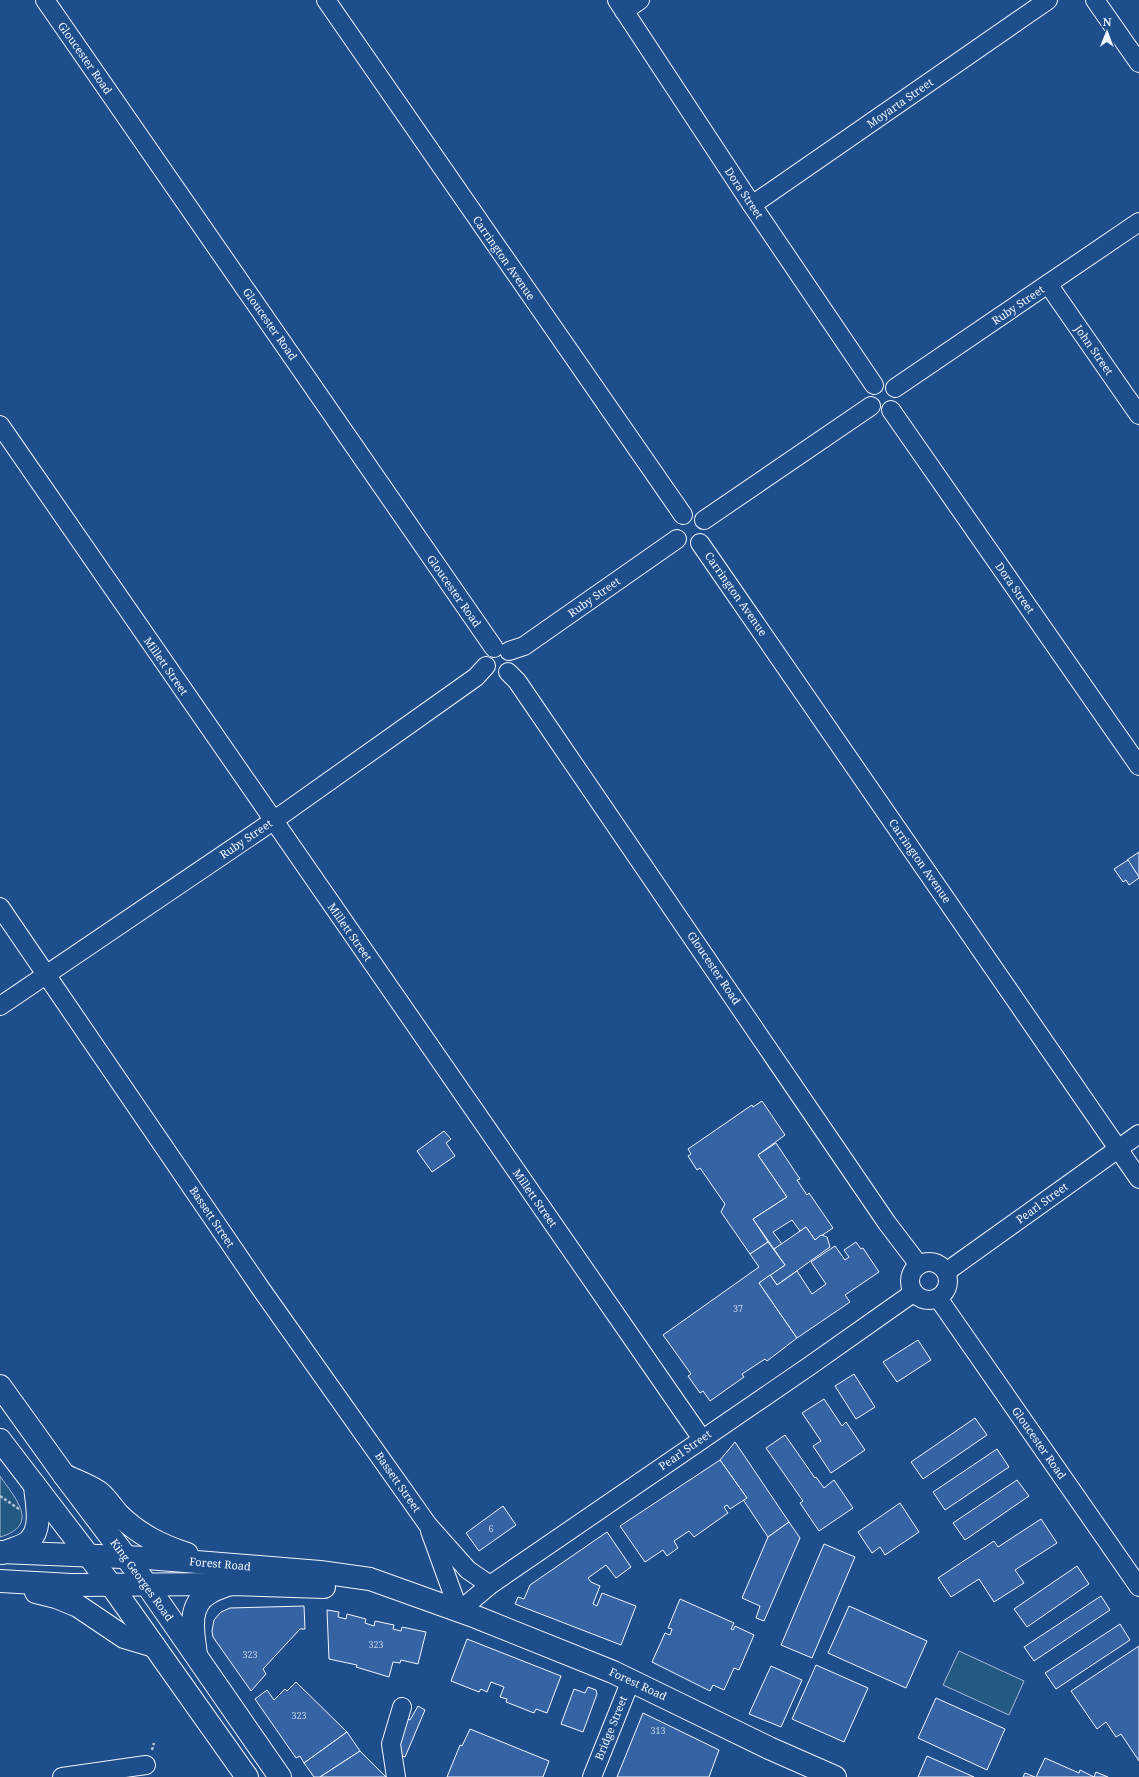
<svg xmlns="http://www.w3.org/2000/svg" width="1139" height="1777" font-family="'Noto Serif',serif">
<rect width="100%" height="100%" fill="#1f4e8c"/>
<g fill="#245a82" stroke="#a8bbd7">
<path d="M 0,1476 C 15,1498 41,1525 0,1537 Z"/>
<polygon points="959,1651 1024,1681 1009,1715 943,1685"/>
</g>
<g fill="#3563a3" stroke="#f2f6ff">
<polygon points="1139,852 1139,877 1127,860"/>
<polygon points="1128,860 1139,877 1139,878 1129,885 1126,880 1123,882 1114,869"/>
<polygon points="762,1101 785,1135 758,1155 787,1197 753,1219 768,1242 750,1254 721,1212 725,1204 700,1168 697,1170 688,1156 691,1154 688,1149 752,1105 753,1107"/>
<polygon points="444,1131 451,1139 446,1143 455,1156 432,1172 417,1151"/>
<polygon points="776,1143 800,1179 797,1180 807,1195 809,1193 833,1228 815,1240 806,1227 800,1231 792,1220 773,1232 782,1244 774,1249 753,1219 787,1197 758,1155"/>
<polygon points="806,1227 815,1240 821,1235 827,1237 830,1247 777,1285 770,1275 785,1265 774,1249"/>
<polygon points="768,1242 785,1265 759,1283 797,1338 767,1361 765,1359 742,1374 744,1377 710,1401 703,1391 700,1393 688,1376 691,1374 663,1335 759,1267 750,1254"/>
<polygon points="856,1242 861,1249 863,1248 879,1272 845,1295 850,1302 797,1338 759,1283 770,1275 777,1285 797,1271 812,1294 826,1284 811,1262 835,1246 845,1260 849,1257 844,1250"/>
<polygon points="918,1340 931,1360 897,1382 883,1362"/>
<polygon points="854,1374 875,1407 856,1419 835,1386"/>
<polygon points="824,1399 842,1426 846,1422 865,1450 831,1473 813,1446 821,1441 802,1413"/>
<polygon points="975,1418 987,1435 923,1479 911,1462"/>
<polygon points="785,1435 815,1478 816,1477 824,1488 834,1480 853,1508 819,1531 800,1503 803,1501 766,1448"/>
<polygon points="735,1442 789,1522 768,1537 740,1495 747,1498 720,1460"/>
<polygon points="997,1449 1009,1467 945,1510 933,1492"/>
<polygon points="720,1460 747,1498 730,1509 727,1505 724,1507 728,1513 694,1537 689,1531 674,1541 678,1548 667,1556 663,1550 645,1562 620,1526"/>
<polygon points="1017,1480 1029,1496 965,1540 953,1523"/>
<polygon points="900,1503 919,1532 885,1555 880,1547 872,1553 858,1532"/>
<polygon points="503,1506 516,1525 479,1551 466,1533"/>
<polygon points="1041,1519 1057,1543 1015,1570 1024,1583 994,1602 979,1579 951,1597 938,1578 994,1541 998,1547"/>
<polygon points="789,1522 800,1538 764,1621 756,1618 760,1606 742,1598 768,1537"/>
<polygon points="607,1532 631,1567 616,1578 606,1565 588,1578 591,1582 600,1586 593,1604 597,1606 602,1593 636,1606 621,1645 515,1604 518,1597 524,1599 530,1585"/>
<polygon points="824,1544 855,1557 812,1658 781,1645"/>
<polygon points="1077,1566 1089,1584 1027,1627 1014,1609"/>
<polygon points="1101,1596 1110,1610 1034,1661 1024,1647"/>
<polygon points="680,1599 734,1623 731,1629 733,1630 735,1626 754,1635 739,1670 734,1668 724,1690 713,1685 710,1691 652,1662 665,1633 670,1635 672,1629 668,1628"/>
<polygon points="304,1606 305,1629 300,1629 263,1669 266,1674 251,1691 213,1637 212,1631 214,1620 221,1612 230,1608"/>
<polygon points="849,1606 927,1641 906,1688 828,1653"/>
<polygon points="327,1610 339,1612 338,1617 346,1619 347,1614 366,1619 365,1623 374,1626 375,1621 394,1625 393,1629 401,1631 402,1627 426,1632 418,1664 401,1660 400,1663 393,1662 389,1677 356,1667 357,1665 329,1659"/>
<polygon points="1120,1624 1130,1640 1056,1689 1045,1673"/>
<polygon points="467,1639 561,1676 547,1713 536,1709 534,1713 506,1702 507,1699 500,1697 504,1687 491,1682 487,1692 481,1689 479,1692 451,1681"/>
<polygon points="1139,1646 1139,1761 1121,1734 1116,1737 1106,1722 1097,1729 1071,1691"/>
<polygon points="816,1665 868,1688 844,1742 792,1719"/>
<polygon points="771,1666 802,1680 781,1727 749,1714"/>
<polygon points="296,1682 347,1732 304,1763 300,1756 296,1758 255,1699 267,1690 274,1700 285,1689 287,1691"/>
<polygon points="588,1687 596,1690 597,1694 583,1732 561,1724 574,1689 585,1693"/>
<polygon points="936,1698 1005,1729 987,1770 918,1738"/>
<polygon points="418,1706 425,1710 405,1757 400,1755 397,1747 404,1732 402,1730 408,1719 410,1720"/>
<polygon points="643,1713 719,1750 709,1777 617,1777"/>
<polygon points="470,1729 549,1761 543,1777 447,1777 460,1745 462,1746"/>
<polygon points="347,1732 360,1751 320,1777 314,1777 304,1763"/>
<polygon points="360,1751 386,1777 320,1777"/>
<polygon points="927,1756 974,1777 918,1777"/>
<polygon points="1045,1758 1079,1773 1080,1770 1094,1777 1096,1772 1108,1777 1036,1777"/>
<polygon points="1025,1773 1035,1777 1023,1777"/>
</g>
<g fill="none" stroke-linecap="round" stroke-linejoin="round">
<defs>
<g id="minor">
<polyline points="45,0 494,648"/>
<polyline points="326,0 683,515"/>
<polyline points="617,0 752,205 874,385"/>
<polyline points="1095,0 1139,63"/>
<polyline points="624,11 640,0"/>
<polyline points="752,205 1048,0"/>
<polyline points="1048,284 1139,415"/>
<polyline points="895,388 1139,222"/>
<polyline points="891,410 1139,766"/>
<polyline points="0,425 702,1439"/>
<polyline points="704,520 871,406"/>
<polyline points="700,543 1139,1179"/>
<polyline points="509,651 524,646 677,539"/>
<polyline points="508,672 517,681 887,1223 919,1265"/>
<polyline points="0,907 261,1289 428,1525 468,1570 490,1585"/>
<polyline points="0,1006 273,821 476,677 486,666"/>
<circle cx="929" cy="1281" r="19"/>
<polyline points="946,1272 1139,1134"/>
<polyline points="938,1298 1139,1587"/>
<polyline points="430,1531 459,1611 490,1585 808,1367 913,1293"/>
<polyline points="62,1777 146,1765"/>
<polyline points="396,1777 391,1744 402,1707"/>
<polyline points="592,1777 631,1680"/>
</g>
<g id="major">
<path d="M 64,1475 C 74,1480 92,1486 100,1493 C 107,1499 112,1507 118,1514 C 138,1534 160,1545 187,1554"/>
<polyline points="0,1552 147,1558 320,1572 370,1579 476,1617 613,1672 769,1748 835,1777"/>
<polyline points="0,1581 71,1585 230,1584 324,1587"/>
<polyline points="36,1592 56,1597 78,1606 124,1637 154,1646"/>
</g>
<g id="highway">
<polyline points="0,1386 64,1475 147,1585 280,1777"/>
<polyline points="0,1440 111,1585 247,1777"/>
<path d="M 2,1553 C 11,1549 24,1547 30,1540 C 43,1527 36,1501 35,1486"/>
<path d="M 196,1654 C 193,1633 187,1605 209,1593 C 215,1589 223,1587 230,1584"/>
</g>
</defs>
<use href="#minor" stroke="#f2f6ff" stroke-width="20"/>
<use href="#major" stroke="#f2f6ff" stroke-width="24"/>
<use href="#highway" stroke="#f2f6ff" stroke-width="24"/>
<g stroke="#b3c4dc" stroke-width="2.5" stroke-dasharray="3 2" stroke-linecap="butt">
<polyline points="0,1496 19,1509"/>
<polyline points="152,1750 154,1743"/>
</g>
<use href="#minor" stroke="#1f4e8c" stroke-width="18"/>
<use href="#major" stroke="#1f4e8c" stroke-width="22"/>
<use href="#highway" stroke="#1f4e8c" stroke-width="22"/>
</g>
<g text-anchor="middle" stroke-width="3" stroke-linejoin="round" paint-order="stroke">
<g font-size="9" fill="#c3d1e8">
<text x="738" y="1312">37</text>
<text x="491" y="1532">6</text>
<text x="376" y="1648">323</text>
<text x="250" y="1658">323</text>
<text x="299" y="1719">323</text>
<text x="658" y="1734">313</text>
</g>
<g font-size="11" fill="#f2f6ff" stroke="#1f4e8c">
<text transform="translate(85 58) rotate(55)" y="4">Gloucester Road</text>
<text transform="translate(900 103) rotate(-35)" y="4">Moyarta Street</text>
<text transform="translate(744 193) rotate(56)" y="4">Dora Street</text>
<text transform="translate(504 258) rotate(55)" y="4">Carrington Avenue</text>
<text transform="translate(1018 305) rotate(-34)" y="4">Ruby Street</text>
<text transform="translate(270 324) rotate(55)" y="4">Gloucester Road</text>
<text transform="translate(1094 350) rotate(55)" y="4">John Street</text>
<text transform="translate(1015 588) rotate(55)" y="4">Dora Street</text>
<text transform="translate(454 591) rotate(55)" y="4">Gloucester Road</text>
<text transform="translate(736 594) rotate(55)" y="4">Carrington Avenue</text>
<text transform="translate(594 597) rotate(-35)" y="4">Ruby Street</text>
<text transform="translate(166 666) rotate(55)" y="4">Millett Street</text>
<text transform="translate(246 839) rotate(-34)" y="4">Ruby Street</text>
<text transform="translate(920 861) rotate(55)" y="4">Carrington Avenue</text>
<text transform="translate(350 932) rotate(55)" y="4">Millett Street</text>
<text transform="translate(714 968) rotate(56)" y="4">Gloucester Road</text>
<text transform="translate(535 1198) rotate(55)" y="4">Millett Street</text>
<text transform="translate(1042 1203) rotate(-36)" y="4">Pearl Street</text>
<text transform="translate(212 1217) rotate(56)" y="4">Bassett Street</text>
<text transform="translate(1039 1443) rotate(55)" y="4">Gloucester Road</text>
<text transform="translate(685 1450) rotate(-35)" y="4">Pearl Street</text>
<text transform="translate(398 1482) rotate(55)" y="4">Bassett Street</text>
<text transform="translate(220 1564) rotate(5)" y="4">Forest Road</text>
<text transform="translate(142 1580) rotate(54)" y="4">King Georges Road</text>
<text transform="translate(638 1684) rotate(25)" y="4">Forest Road</text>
<text transform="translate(611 1728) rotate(-68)" y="4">Bridge Street</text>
</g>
</g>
<g transform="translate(1107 32) rotate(1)" stroke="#1f4e8c" stroke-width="3" paint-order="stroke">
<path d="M0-3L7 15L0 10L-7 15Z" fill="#f2f6ff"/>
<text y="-6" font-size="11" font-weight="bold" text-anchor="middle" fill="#f2f6ff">N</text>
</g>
</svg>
